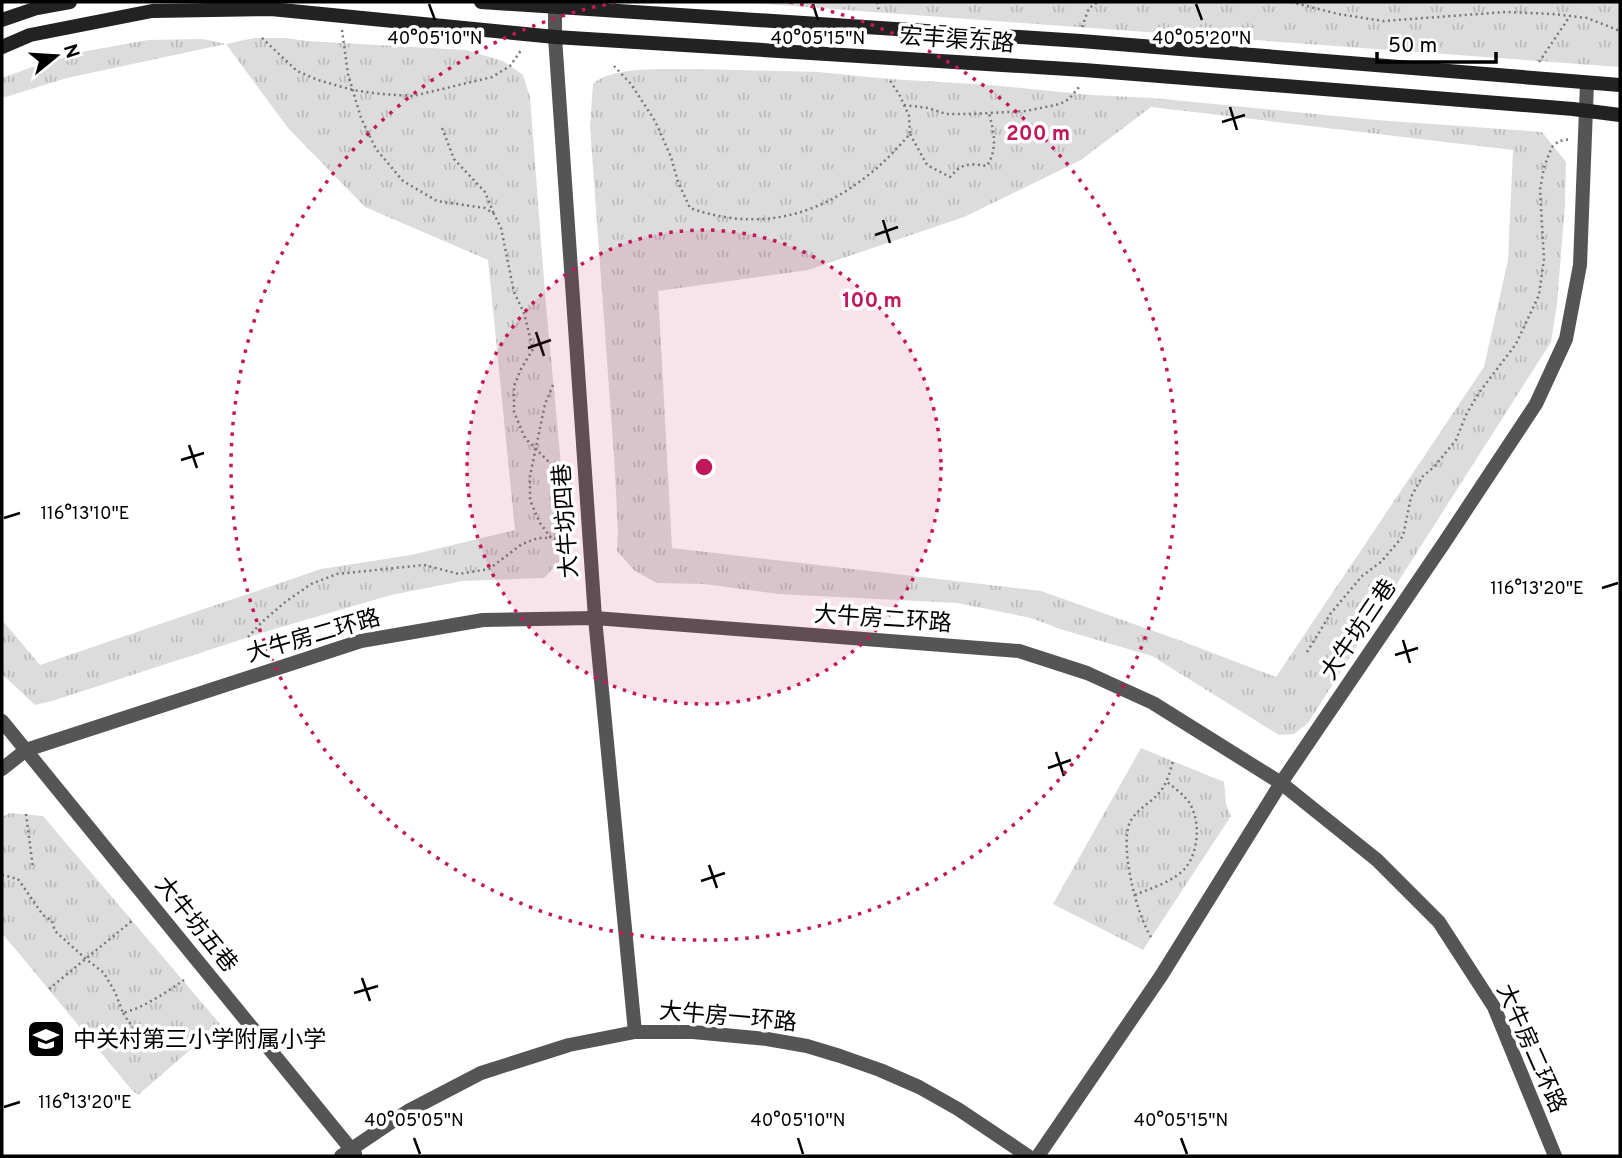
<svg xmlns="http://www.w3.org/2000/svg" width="1622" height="1158" font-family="Overpass,'Noto Sans SC',sans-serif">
<defs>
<pattern id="grass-tufts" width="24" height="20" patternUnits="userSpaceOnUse" patternTransform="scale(1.75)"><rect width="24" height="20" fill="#dcdcdc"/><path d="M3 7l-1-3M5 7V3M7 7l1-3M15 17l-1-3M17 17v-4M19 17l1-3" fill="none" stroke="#bbb"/></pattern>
</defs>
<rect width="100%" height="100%" fill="#fff"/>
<g fill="url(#grass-tufts)" fill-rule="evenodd">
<polygon points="738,2 1620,2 1620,67"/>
<polygon points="254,38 285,38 307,41 466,50 503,61 523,75 530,97 545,294 569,551 544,578 462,581 391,595 271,630 52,701 35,705 2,674 2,620 40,665 321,569 411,555 515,530 488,260 365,207 288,128 226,44 67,78 2,98 2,78 38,65 87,51 148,40 203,39 226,44"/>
<path d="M 699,69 L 818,72 L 889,79 L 990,85 L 1091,95 L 1153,98 L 1376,120 L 1542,132 L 1566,162 L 1565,204 L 1557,304 L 1551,342 L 1308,723 L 1294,734 L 1279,735 L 1152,656 L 1060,629 L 1031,618 L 957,603 L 778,594 L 704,584 L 657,583 L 635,571 L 617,551 L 618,531 L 614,456 L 590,127 L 593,84 C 614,65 670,70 699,69 ZM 1151,107 L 1513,150 L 1508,260 L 1484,367 L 1276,677 L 1176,639 L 1041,591 L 672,548 L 658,291 L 808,270 L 964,217 L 1081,160 Z"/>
<polygon points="1141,748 1224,782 1226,804 1231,816 1143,950 1053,904"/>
<polygon points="10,813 43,816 220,1024 138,1095 131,1089 2,933 2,817"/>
</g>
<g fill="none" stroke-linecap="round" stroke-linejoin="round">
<g stroke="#777" stroke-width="2.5" stroke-dasharray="2 3.5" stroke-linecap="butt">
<polyline points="877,2 879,12"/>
<polyline points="1291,2 1338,14 1383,21 1506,12 1553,14 1587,18 1620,31"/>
<polyline points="1082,27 1089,8 1098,2"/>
<polyline points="342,30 348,74 361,118 376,149 403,181 437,201 485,208 494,214 501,228 514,292 524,313 533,349 521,369 514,386 514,412 525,438 571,484"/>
<polyline points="262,38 297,71 318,80 353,90 381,94 413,96 492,77 510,66 522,49"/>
<polyline points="1539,62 1570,16"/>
<path d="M 614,66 L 631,84 L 655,121 L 671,157 L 678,182 L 690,208 C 757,232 818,217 872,172 C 886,161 898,147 910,134 L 909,116 L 900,96 L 889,79"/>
<polyline points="904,105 928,108 946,114 972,114 1026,111 1060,104 1069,99 1080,86"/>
<polyline points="442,128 454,159 485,192 494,214"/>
<path d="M 910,134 L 927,165 L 950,177 C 962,163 969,163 987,166 C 998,148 994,133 989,113"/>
<polyline points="553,385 545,404 530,476 530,500 540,523 551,538 568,542"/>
<polyline points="248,637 262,622 284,603 311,584 337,574 424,565 459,574 489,569 522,544 538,538 551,538"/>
<polyline points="1307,652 1331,613 1362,576 1381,562 1403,536 1411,497 1422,477 1434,467 1456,440 1466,415 1478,394 1516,344 1539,295 1544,259 1540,190 1544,167 1552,147 1559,141 1571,139"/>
<polyline points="26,814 33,868"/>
<path d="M 2,875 L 18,879 L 43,915 L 52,921 L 55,931 L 86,959 L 104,973 L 115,992 L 123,1013 C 145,1007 165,993 184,980"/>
<path d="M 1135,895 C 1151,888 1176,881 1187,866 C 1199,849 1200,821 1190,804 C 1185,795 1174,788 1166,781"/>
<path d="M 1151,937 C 1137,916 1119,846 1130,822 C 1136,810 1149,804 1157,795 C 1166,787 1170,772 1173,761"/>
<polyline points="49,989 133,920"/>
<path d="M 123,1013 C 134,1030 142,1039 163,1042"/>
</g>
<g stroke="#555" stroke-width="14">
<polyline points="555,7 555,37 595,618 635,1032"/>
<polyline points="2,721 355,1154"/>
<polyline points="2,769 26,750 361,641 483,620 595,618 1019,651 1087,673 1153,703 1281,783 1377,860 1439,922 1494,1007 1555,1156"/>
<polyline points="341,1156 408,1111 481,1073 569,1045 635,1032 693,1032 767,1039 807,1046 840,1056 880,1070 919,1087 958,1109 1028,1156"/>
<polyline points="1038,1156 1161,976 1281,783 1444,543 1536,404 1566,339 1580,265 1587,83"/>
</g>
<g stroke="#222" stroke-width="14">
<polyline points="481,2 1081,41 1620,85"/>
<polyline points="2,20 37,8 70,2"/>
<polyline points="2,47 30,35 152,11 271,9 555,37 1084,70 1573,109 1620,115"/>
</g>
</g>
<path fill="none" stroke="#000" stroke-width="2.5" d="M 429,4 L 435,20M 813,4 L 818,20M 1196,4 L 1202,20M 1230,107 L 1237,130M 1222,122 L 1245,115M 883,220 L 890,243M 875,235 L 898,227M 536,332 L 544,356M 528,348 L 551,340M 189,445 L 197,468M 181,460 L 204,453M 4,518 L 20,513M 1602,588 L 1618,583M 1403,640 L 1410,663M 1395,655 L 1418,648M 1056,752 L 1064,776M 1048,768 L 1071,760M 709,865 L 717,888M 701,881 L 725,873M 362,978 L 370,1001M 354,993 L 378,986M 4,1107 L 20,1102M 414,1138 L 420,1154M 798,1138 L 803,1154M 1181,1138 L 1187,1154"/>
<circle cx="704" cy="467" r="237" fill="#c2185b" fill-opacity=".12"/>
<g fill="none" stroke="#c2185b" stroke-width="3.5" stroke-dasharray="3.5 7">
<circle cx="704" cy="467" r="237"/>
<path d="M790 2A473 473 0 1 1 618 2"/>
</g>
<defs>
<symbol id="school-square" viewBox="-11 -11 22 22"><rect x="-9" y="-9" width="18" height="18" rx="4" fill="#000" stroke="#fff"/><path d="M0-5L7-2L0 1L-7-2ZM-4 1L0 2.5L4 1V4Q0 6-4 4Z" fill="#fff"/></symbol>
</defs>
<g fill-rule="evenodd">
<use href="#school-square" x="24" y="1017" width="44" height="44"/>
</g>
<g text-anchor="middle" stroke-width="7" stroke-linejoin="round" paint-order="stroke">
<g font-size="23" fill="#000" stroke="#fff">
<text transform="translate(957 39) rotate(4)" y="8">宏丰渠东路</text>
<text transform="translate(565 521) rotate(-94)" y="8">大牛坊四巷</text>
<text transform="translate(883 618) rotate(4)" y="8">大牛房二环路</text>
<text transform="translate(1358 629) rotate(-56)" y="8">大牛坊三巷</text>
<text transform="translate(313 635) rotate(-16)" y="8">大牛房二环路</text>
<text transform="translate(197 924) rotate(51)" y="8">大牛坊五巷</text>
<text transform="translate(728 1016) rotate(5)" y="8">大牛房一环路</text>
<text transform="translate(1532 1048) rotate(66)" y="8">大牛房二环路</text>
</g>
<g font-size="23" fill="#000" stroke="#fff" text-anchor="start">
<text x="73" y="1047">中关村第三小学附属小学</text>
</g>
</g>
<g font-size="18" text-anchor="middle" fill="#000" stroke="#fff" stroke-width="7" stroke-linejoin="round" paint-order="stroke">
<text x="435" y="44">40°05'10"N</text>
<text x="818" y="44">40°05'15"N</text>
<text x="1202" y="44">40°05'20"N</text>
<text x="85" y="519">116°13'10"E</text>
<text x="1537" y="594">116°13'20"E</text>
<text x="85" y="1108">116°13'20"E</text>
<text x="414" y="1126">40°05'05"N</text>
<text x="798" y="1126">40°05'10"N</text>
<text x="1181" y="1126">40°05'15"N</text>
</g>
<circle cx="704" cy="467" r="10" fill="#c2185b" stroke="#fff" stroke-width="3.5"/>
<g font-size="21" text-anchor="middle" font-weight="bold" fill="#c2185b" stroke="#fff" stroke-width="7" stroke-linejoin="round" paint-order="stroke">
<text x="1038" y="140">200 m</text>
<text x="872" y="307">100 m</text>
</g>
<rect width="1622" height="1158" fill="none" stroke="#000000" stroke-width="7"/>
<g transform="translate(56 56) rotate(72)" stroke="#ffffff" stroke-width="5" paint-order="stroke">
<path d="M0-5L12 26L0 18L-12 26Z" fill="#000000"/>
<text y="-10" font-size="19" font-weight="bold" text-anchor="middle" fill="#000000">N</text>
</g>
<path d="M1377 52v10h119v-10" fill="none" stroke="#000000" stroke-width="3.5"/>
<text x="1388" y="52" font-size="21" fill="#000000" stroke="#ffffff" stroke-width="5" paint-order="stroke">50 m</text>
</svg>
